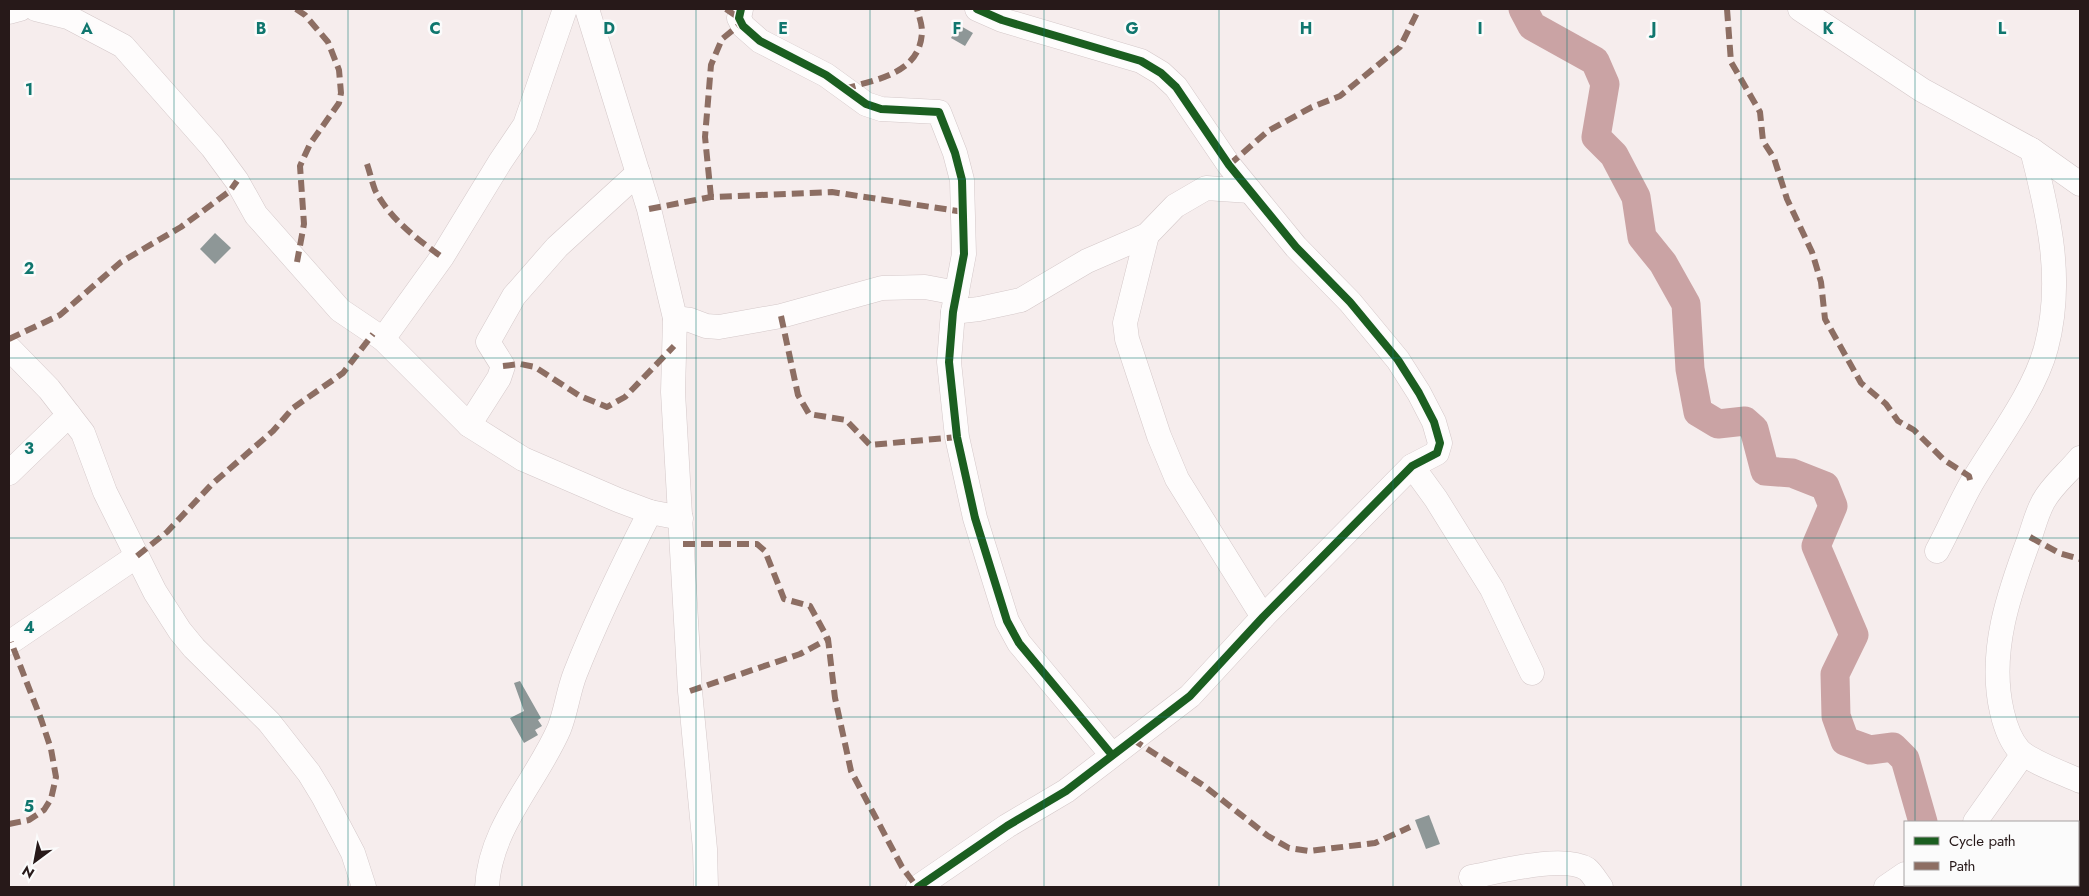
<svg xmlns="http://www.w3.org/2000/svg" width="2089" height="896" font-family="Jost,sans-serif">
<rect width="100%" height="100%" fill="#f6eded"/>
<g fill="none" stroke-linecap="round" stroke-linejoin="round">
<g stroke="#caa3a4" stroke-width="29">
<polyline points="1523,9 1532,26 1595,61 1605,84 1596,137 1614,155 1636,197 1642,237 1663,263 1686,304 1690,369 1698,412 1718,424 1745,421 1754,429 1765,471 1792,473 1825,486 1833,506 1816,546 1854,635 1835,674 1836,716 1845,741 1870,750 1893,747 1905,759 1923,822"/>
<polyline points="1930,885 1930,887"/>
</g>
</g>
<g fill="#8e9797">
<polygon points="959,25 973,33 965,46 951,38"/>
<polygon points="215,233 231,248 215,264 200,249"/>
<polygon points="520,681 541,718 538,720 542,726 535,730 538,735 524,743 510,718 524,711 514,683"/>
<polygon points="1429,815 1440,844 1426,849 1415,820"/>
</g>
<g fill="none" stroke-linecap="round" stroke-linejoin="round">
<defs>
<g id="minor">
<polyline points="36,9 68,17 123,46 212,147 237,181 256,215 340,310 383,339 469,425 523,459 618,500 650,512 681,518"/>
<polyline points="587,9 649,209 675,318 673,392 690,691 705,849 706,887"/>
<polyline points="741,9 739,18 743,26 760,41 826,75 866,104 881,109 939,112 955,153 962,180 964,254 953,312 949,362 957,437 975,518 1007,621 1019,643 1112,755"/>
<polyline points="1800,9 1922,90 2032,150 2080,184"/>
<polyline points="9,12 20,9"/>
<polyline points="1147,235 1125,323 1127,339 1159,436 1177,479 1263,617"/>
<polyline points="953,312 979,309 1021,300 1087,261 1147,235 1175,206 1206,188 1250,191"/>
<polyline points="675,318 690,320 706,326 719,327 781,316 882,288 925,287 957,293"/>
<polyline points="383,339 442,257 500,162 525,125 565,9"/>
<polyline points="9,348 49,389 83,433 105,492 155,592 180,631 194,648 269,722 309,773 323,796 353,853 364,887"/>
<polyline points="469,425 499,378 503,366 488,342 514,296 557,247 638,173"/>
<path d="M 2080,458 C 2068,473 2052,485 2043,502 C 2037,513 2034,525 2030,537 C 2009,593 1988,652 2002,712 C 2005,725 2010,740 2019,750 C 2029,761 2065,774 2080,781"/>
<polyline points="1412,466 1436,499 1492,589 1532,673"/>
<polyline points="9,473 69,415"/>
<path d="M 1937,551 C 1949,529 1959,505 1971,484 C 1995,443 2034,393 2046,348 C 2064,281 2049,216 2032,150"/>
<polyline points="9,643 137,556"/>
<polyline points="1975,822 2023,754"/>
<path d="M 1471,877 C 1498,872 1563,854 1587,869 C 1592,873 1597,882 1601,887"/>
<path d="M 487,887 C 490,827 536,782 559,729 C 566,712 568,692 575,674 C 597,618 623,565 650,512"/>
<polyline points="918,887 1007,826 1066,791 1190,696 1263,617 1412,466 1437,453 1440,443 1434,422 1419,393 1398,360 1350,302 1296,247 1229,165 1176,87 1161,73 1141,61 1002,20 977,9"/>
<polyline points="1886,887 1905,874"/>
</g>
</defs>
<use href="#minor" stroke="#d4c8c9" stroke-width="25"/>
<use href="#minor" stroke="#fefcfc" stroke-width="24"/>
<g stroke="#8d6e63" stroke-width="6" stroke-dasharray="12 6" stroke-linecap="butt">
<polyline points="296,9 305,15 328,42 339,70 341,93 339,103 310,144 300,166 304,224 297,262"/>
<polyline points="726,9 739,18"/>
<polyline points="1727,9 1731,62 1760,112 1763,141 1774,158 1787,199 1812,252 1821,282 1825,319 1861,383 1886,404 1898,421 1914,430 1944,460 1969,476 1971,484"/>
<path d="M 844,89 C 877,79 920,74 922,32 C 922,24 919,16 917,9"/>
<path d="M 367,164 C 370,173 372,182 375,190 C 389,218 418,240 442,257"/>
<polyline points="1229,165 1268,131 1312,107 1340,96 1400,47 1419,9"/>
<polyline points="711,197 705,137 711,65 722,39 738,26 743,26"/>
<polyline points="649,209 711,197 832,192 964,212"/>
<polyline points="781,316 798,395 809,414 846,420 870,445 957,437"/>
<polyline points="9,339 60,315 121,262 181,227 230,191 237,181"/>
<polyline points="503,366 520,364 535,367 580,396 607,407 625,397 674,346"/>
<polyline points="2030,537 2059,553 2080,559"/>
<polyline points="683,544 757,544 765,551 784,599 810,606 828,639 835,698 851,771 902,867 917,887"/>
<polyline points="137,556 167,532 211,485 273,431 293,408 343,373 373,334"/>
<polyline points="690,691 800,654 828,639"/>
<polyline points="1132,739 1203,785 1268,836 1289,848 1309,851 1375,843 1410,827"/>
<polyline points="9,824 29,820 44,810 51,799 56,777 51,749 41,719 11,642"/>
</g>
<defs>
<g id="cycleway">
<polyline points="741,9 739,18 743,26 760,41 826,75 866,104 881,109 939,112 955,153 962,180 964,254 953,312 949,362 957,437 975,518 1007,621 1019,643 1112,755"/>
<polyline points="918,887 1007,826 1066,791 1190,696 1263,617 1412,466 1437,453 1440,443 1434,422 1419,393 1398,360 1350,302 1296,247 1229,165 1176,87 1161,73 1141,61 1002,20 977,9"/>
</g>
</defs>
<use href="#cycleway" stroke="#fbfbfb" stroke-width="11"/>
<use href="#cycleway" stroke="#1b5e20" stroke-width="8"/>
</g>
<path fill="none" stroke="#0f766e" stroke-width="1" stroke-opacity="0.55" d="M 174,9 L 174,887M 348,9 L 348,887M 522,9 L 522,887M 696,9 L 696,887M 870,9 L 870,887M 1044,9 L 1044,887M 1219,9 L 1219,887M 1393,9 L 1393,887M 1567,9 L 1567,887M 1741,9 L 1741,887M 1915,9 L 1915,822M 9,179 L 2080,179M 9,358 L 2080,358M 9,538 L 2080,538M 9,717 L 2080,717M 1915,885 L 1915,887"/>
<g font-size="16" text-anchor="middle" font-weight="bold" fill="#0f766e" stroke="#fbfbfb" stroke-width="5" stroke-linejoin="round" paint-order="stroke">
<text x="87" y="34">A</text>
<text x="261" y="34">B</text>
<text x="435" y="34">C</text>
<text x="609" y="34">D</text>
<text x="783" y="34">E</text>
<text x="957" y="34">F</text>
<text x="1132" y="34">G</text>
<text x="1306" y="34">H</text>
<text x="1480" y="34">I</text>
<text x="1654" y="34">J</text>
<text x="1828" y="34">K</text>
<text x="2002" y="34">L</text>
<text x="29" y="95">1</text>
<text x="29" y="274">2</text>
<text x="29" y="454">3</text>
<text x="29" y="633">4</text>
<text x="29" y="812">5</text>
</g>
<rect width="2089" height="896" fill="none" stroke="#271919" stroke-width="20"/>
<rect x="1904" y="821" width="175" height="65" fill="#fbfbfb" stroke="#a6a1a1"/>
<rect x="1914" y="837" width="25" height="8" fill="#1b5e20" stroke="#a6a1a1"/>
<text x="1949" y="846" font-size="15" fill="#271919">Cycle path</text>
<rect x="1914" y="862" width="25" height="8" fill="#8d6e63" stroke="#a6a1a1"/>
<text x="1949" y="871" font-size="15" fill="#271919">Path</text>
<g transform="translate(35 861) rotate(212)" stroke="#fbfbfb" stroke-width="4" paint-order="stroke">
<path d="M0-4L9 19L0 12L-9 19Z" fill="#271919"/>
<text y="-8" font-size="14" font-weight="bold" text-anchor="middle" fill="#271919">N</text>
</g>
</svg>
